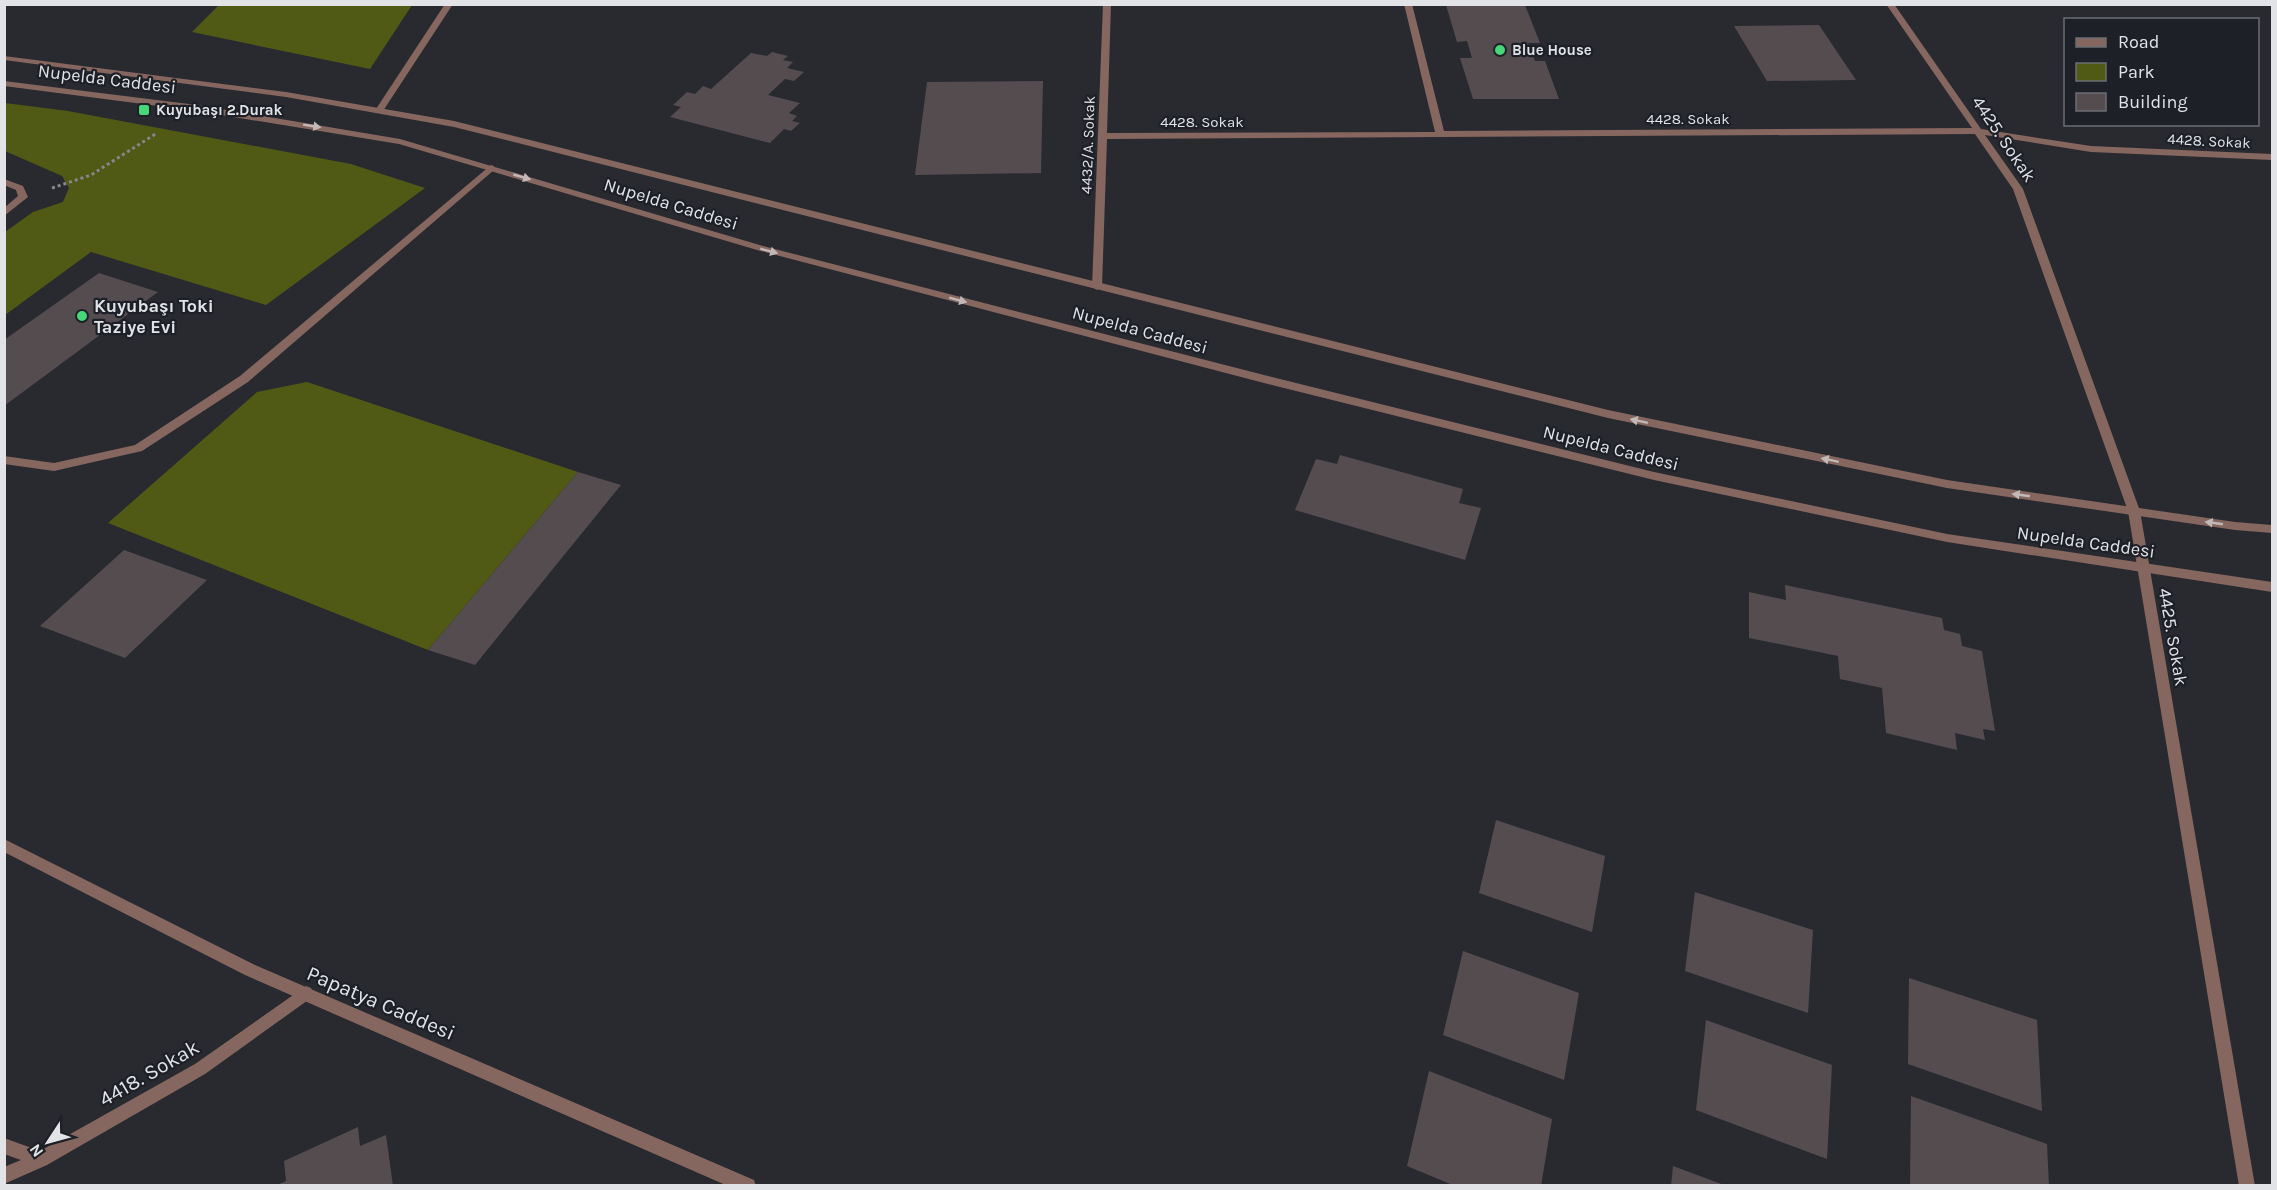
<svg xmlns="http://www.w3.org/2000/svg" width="2277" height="1190" font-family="Karla,sans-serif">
<rect width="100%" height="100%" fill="#282a30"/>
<g fill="#505a15">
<polygon points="219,5 219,4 412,5 370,69 192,32"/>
<polygon points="5,103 68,111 351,164 425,188 266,305 91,252 5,315 5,232 33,212 63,202 69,188 62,176 5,151"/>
<polygon points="307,382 578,472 428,650 108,523 257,392"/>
</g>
<g fill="#554c50">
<polygon points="1446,5 1525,5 1540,43 1528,43 1535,61 1545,61 1559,99 1473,99 1460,58 1472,58 1467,41 1457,42"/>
<polygon points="1819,25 1856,80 1767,81 1734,26"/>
<polygon points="772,52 788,56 783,60 793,62 787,68 804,72 794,81 785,79 768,95 800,103 789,113 797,116 792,121 800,123 791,131 784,129 770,143 670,117 681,107 673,105 687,92 695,94 703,86 711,89 751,53 767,56"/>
<polygon points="1043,81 1041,173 915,175 927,82"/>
<polygon points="99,273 158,292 4,406 4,340"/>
<polygon points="1340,455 1463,489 1459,503 1481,508 1465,560 1295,510 1316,459 1337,464"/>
<polygon points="578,472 621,485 475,665 428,650"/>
<polygon points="124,550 207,580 125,658 40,626"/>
<polygon points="1785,585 1942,618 1944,630 1960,634 1962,646 1982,651 1995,731 1983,729 1985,740 1955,733 1957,750 1886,733 1882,688 1840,679 1838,656 1749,638 1749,592 1786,600"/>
<polygon points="1496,820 1605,856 1592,932 1479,893"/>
<polygon points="1695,892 1813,930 1808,1013 1685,971"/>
<polygon points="1463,951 1579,993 1564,1080 1443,1035"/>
<polygon points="1909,978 2037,1020 2042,1111 1908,1064"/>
<polygon points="1706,1020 1832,1065 1827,1159 1696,1110"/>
<polygon points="1429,1071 1552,1119 1541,1186 1455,1186 1407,1166"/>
<polygon points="1911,1096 2047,1144 2049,1186 1910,1186"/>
<polygon points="358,1127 360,1146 386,1135 393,1186 275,1186 286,1181 284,1161"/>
<polygon points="1673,1166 1724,1185 1724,1186 1671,1186"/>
</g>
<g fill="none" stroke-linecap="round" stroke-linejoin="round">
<polyline stroke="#86888d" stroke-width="3" stroke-dasharray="3 3" stroke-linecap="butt" points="52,188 91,175 157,133"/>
<g fill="#86675f" fill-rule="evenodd">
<polygon points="445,4 453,4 383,111 377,111 376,109"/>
<polygon points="1103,4 1111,4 1107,133 1435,132 1404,4 1412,4 1444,131 1972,128 1886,4 1894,4 1981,129 2091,146 2272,154 2272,160 2091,152 1985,135 2023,189 2140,511 2255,1186 2239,1186 2128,511 2013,189 1975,134 1107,139 1102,287 1097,290 1092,287"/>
<polygon points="491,165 494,166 494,170 248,382 142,451 54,471 4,464 4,456 54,463 135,445 240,376"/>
<polygon points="4,179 23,186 28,197 4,216 4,208 18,196 16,190 4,185"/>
<polygon points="306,986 311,988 313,993 311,998 205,1074 47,1165 4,1184 4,1167 21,1160 4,1154 4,1138 40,1151 195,1064"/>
</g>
<g fill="#86675f" fill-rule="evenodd">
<polygon points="4,56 286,92 454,121 1608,410 1947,480 2235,522 2272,525 2272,533 2235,530 1947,488 1608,418 454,127 286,97 4,60"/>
<polygon points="4,81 197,105 400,139 763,246 1264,375 1654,472 1947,534 2272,582 2272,592 1947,542 1654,480 1264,383 757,250 399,144 197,111 4,86"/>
<polygon points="4,839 255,965 754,1180 756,1186 728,1186 245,975 4,852"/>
</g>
</g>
<defs><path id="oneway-solid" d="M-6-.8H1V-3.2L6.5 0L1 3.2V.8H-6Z" transform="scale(1.5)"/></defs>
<g fill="#c1b8b7">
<use href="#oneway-solid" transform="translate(312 126) rotate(9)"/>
<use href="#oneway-solid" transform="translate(522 177) rotate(16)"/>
<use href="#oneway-solid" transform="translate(769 251) rotate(15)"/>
<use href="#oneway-solid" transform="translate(958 300) rotate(15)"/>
<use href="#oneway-solid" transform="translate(1639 421) rotate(-168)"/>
<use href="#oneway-solid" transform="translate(1830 460) rotate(-168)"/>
<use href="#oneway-solid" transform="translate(2021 495) rotate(-172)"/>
<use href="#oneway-solid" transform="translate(2214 523) rotate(-172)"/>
</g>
<g fill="#47d779" stroke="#1e2027" stroke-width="2">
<circle cx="1500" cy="50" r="6"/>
<rect x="138" y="104" width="12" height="12" rx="3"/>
<circle cx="82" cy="316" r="6"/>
</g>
<g text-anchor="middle" stroke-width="4.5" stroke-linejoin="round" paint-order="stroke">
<g font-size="15" font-weight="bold" fill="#e1e3e7" stroke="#1e2027" text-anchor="start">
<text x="1512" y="55">Blue House</text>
<text x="156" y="115">Kuyubaşı 2.Durak</text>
</g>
<g font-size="15" fill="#e1e3e7" stroke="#1e2027">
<text x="1688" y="124">4428. Sokak</text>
<text x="1202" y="127">4428. Sokak</text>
<text transform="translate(2209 141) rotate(3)" y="5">4428. Sokak</text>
<text transform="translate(1088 145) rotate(-88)" y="5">4432/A. Sokak</text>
</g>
<g font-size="18" fill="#e1e3e7" stroke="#1e2027">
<text transform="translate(107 79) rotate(7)" y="6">Nupelda Caddesi</text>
<text transform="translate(2004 139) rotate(56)" y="6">4425. Sokak</text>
<text transform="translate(671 204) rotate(17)" y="6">Nupelda Caddesi</text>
<text transform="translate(1140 330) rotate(15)" y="6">Nupelda Caddesi</text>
<text transform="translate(1611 448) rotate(14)" y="6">Nupelda Caddesi</text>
<text transform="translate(2086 542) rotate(8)" y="6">Nupelda Caddesi</text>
<text transform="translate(2173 637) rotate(80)" y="6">4425. Sokak</text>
</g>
<g font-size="18" font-weight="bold" fill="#e1e3e7" stroke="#1e2027" text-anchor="start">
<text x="94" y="312">Kuyubaşı Toki<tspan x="94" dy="21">Taziye Evi</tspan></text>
</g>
<g font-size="21" fill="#e1e3e7" stroke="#1e2027">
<text transform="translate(381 1003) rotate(23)" y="7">Papatya Caddesi</text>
<text transform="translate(149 1073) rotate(-30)" y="7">4418. Sokak</text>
</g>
</g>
<rect width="2277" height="1190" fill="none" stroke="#e1e3e7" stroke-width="12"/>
<rect x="2064" y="18" width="195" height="108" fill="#1e2027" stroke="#6c6e74" stroke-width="1.5"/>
<rect x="2076" y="38" width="30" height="9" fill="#86675f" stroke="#6c6e74" stroke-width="1.5"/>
<text x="2118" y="48" font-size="18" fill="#e1e3e7">Road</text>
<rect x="2076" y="63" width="30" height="18" fill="#505a15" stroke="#6c6e74" stroke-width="1.5"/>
<text x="2118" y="78" font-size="18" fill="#e1e3e7">Park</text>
<rect x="2076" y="93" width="30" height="18" fill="#554c50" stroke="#6c6e74" stroke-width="1.5"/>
<text x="2118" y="108" font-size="18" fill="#e1e3e7">Building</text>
<g transform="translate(48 1142) rotate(234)" stroke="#1e2027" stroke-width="4.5" paint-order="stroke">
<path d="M0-4.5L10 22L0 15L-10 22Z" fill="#e1e3e7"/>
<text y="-9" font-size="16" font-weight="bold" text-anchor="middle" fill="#e1e3e7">N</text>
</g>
</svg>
